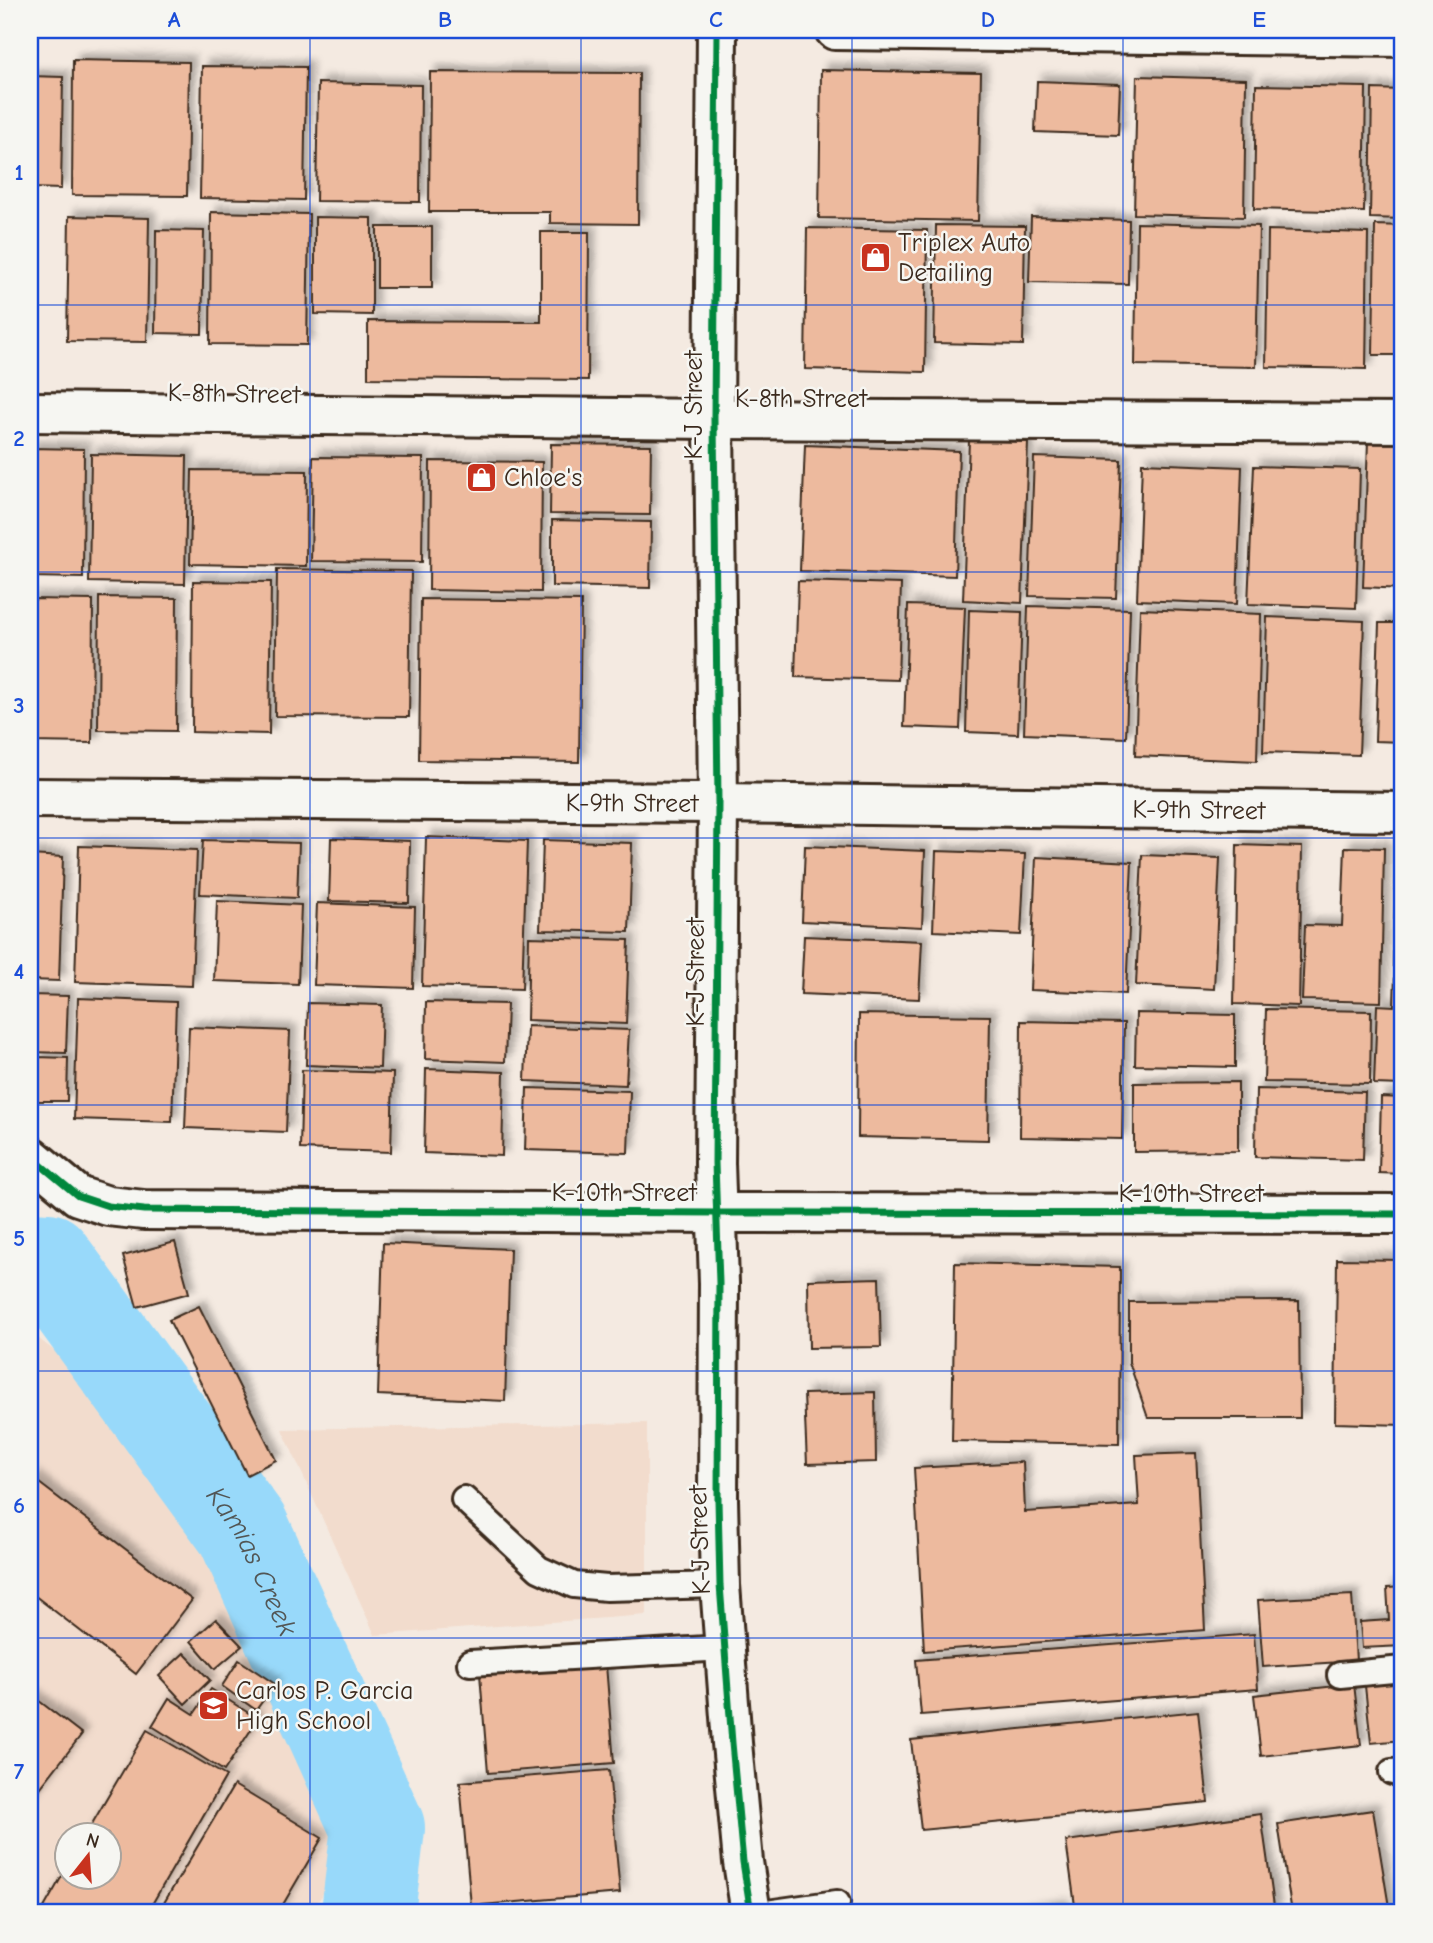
<svg xmlns="http://www.w3.org/2000/svg" width="1433" height="1943" font-family="'Comic Neue',sans-serif">
<defs>
<filter id="shadow"><feDropShadow dx="6" dy="-6" stdDeviation="3.5" flood-color="#0004"/></filter>
</defs>
<rect width="100%" height="100%" fill="#f4eae1"/>
<filter id="ink" filterUnits="userSpaceOnUse"><feTurbulence type="fractalNoise" baseFrequency=".0143" numOctaves="2"/><feDisplacementMap in="SourceGraphic" scale="14" xChannelSelector="R" yChannelSelector="G"/><feConvolveMatrix kernelMatrix="1 2 1 2 8 2 1 2 1" color-interpolation-filters="sRGB"/></filter>
<g filter="url(#ink)">
<g fill="#f2dccd" fill-rule="evenodd">
<path d="M 30,1332 L 115,1398 L 362,1837 L 310,1913 L 30,1913 ZM 66,1834 L 108,1834 L 108,1876 L 66,1876 Z"/>
<polygon points="647,1423 647,1615 375,1635 282,1429"/>
</g>
<g fill="none" stroke-linecap="round" stroke-linejoin="round">
<path stroke="#98d9fa" stroke-width="94" id="s1" d="M 30,1259 L 46,1260 L 243,1530 L 378,1828 L 368,1913"/>
</g>
<g fill="#edba9e" stroke="#3b2a1e" stroke-width="2" filter="url(#shadow)">
<polygon points="73,60 189,62 187,196 72,195"/>
<polygon points="202,66 306,67 304,200 200,198"/>
<polygon points="821,70 981,73 978,221 819,218"/>
<polygon points="430,72 639,73 638,224 550,223 550,212 429,212"/>
<polygon points="30,76 63,77 61,189 30,188"/>
<polygon points="1137,76 1246,79 1244,217 1134,214"/>
<polygon points="1037,81 1120,84 1118,135 1035,132"/>
<polygon points="318,83 421,85 420,202 316,201"/>
<polygon points="1256,85 1366,87 1364,212 1254,209"/>
<polygon points="1372,89 1403,90 1403,219 1370,218"/>
<polygon points="211,212 309,214 307,345 210,344"/>
<polygon points="69,216 149,218 147,342 67,341"/>
<polygon points="315,217 372,218 372,315 315,314"/>
<polygon points="1031,217 1129,220 1128,284 1029,282"/>
<polygon points="1137,223 1259,226 1256,367 1135,365"/>
<polygon points="936,225 1025,226 1023,345 934,343"/>
<polygon points="1375,225 1403,226 1403,355 1373,355"/>
<rect x="377" y="227" width="55" height="61"/>
<polygon points="807,228 927,230 925,372 805,369"/>
<polygon points="156,230 204,231 202,334 155,333"/>
<polygon points="1268,230 1368,233 1366,369 1266,367"/>
<polygon points="541,232 589,232 588,380 368,378 368,321 541,322"/>
<polygon points="969,440 1028,442 1022,603 963,600"/>
<polygon points="1368,440 1403,441 1403,589 1363,587"/>
<polygon points="551,444 651,445 650,515 550,514"/>
<polygon points="805,445 959,451 955,576 800,571"/>
<polygon points="30,448 84,449 83,578 30,577"/>
<polygon points="91,454 187,456 185,584 89,582"/>
<polygon points="313,457 423,458 422,562 311,561"/>
<polygon points="1034,457 1121,460 1116,598 1029,596"/>
<polygon points="430,461 542,462 541,592 429,590"/>
<polygon points="1142,463 1242,467 1237,604 1137,600"/>
<polygon points="1254,466 1360,469 1356,608 1248,604"/>
<polygon points="192,470 307,471 306,566 190,564"/>
<polygon points="552,520 651,522 650,588 552,586"/>
<polygon points="277,569 411,571 409,717 275,716"/>
<polygon points="193,581 271,582 269,734 192,732"/>
<polygon points="798,581 901,584 898,680 795,677"/>
<polygon points="99,597 177,598 176,731 98,730"/>
<polygon points="30,599 93,600 92,743 30,742"/>
<polygon points="421,599 581,601 579,762 419,760"/>
<polygon points="908,605 965,607 960,729 904,727"/>
<polygon points="1028,606 1130,609 1126,738 1024,734"/>
<polygon points="1140,609 1261,614 1257,761 1135,756"/>
<polygon points="969,610 1022,612 1018,734 966,732"/>
<polygon points="1267,617 1364,621 1359,755 1263,752"/>
<polygon points="1379,623 1403,623 1403,742 1375,741"/>
<polygon points="426,837 527,841 522,989 422,986"/>
<polygon points="331,838 410,841 409,903 329,901"/>
<polygon points="203,840 299,843 297,898 200,894"/>
<polygon points="543,840 632,843 629,932 540,930"/>
<polygon points="1397,844 1403,844 1403,966 1393,966"/>
<polygon points="1237,845 1302,847 1299,1006 1234,1004"/>
<polygon points="79,846 197,850 192,986 75,982"/>
<polygon points="805,846 925,851 922,927 802,921"/>
<polygon points="1345,847 1384,848 1381,1002 1302,1000 1305,925 1342,926"/>
<polygon points="936,851 1025,854 1021,935 933,931"/>
<polygon points="30,855 63,857 59,981 30,980"/>
<polygon points="1142,855 1220,858 1214,989 1136,985"/>
<polygon points="1036,857 1132,862 1126,994 1030,990"/>
<polygon points="217,901 301,905 298,984 214,981"/>
<polygon points="317,903 415,907 413,988 314,985"/>
<polygon points="804,936 922,941 919,999 801,994"/>
<polygon points="529,937 629,940 626,1024 527,1020"/>
<polygon points="1395,972 1403,972 1403,1085 1374,1084 1377,1005 1394,1006"/>
<polygon points="30,995 68,996 66,1053 30,1052"/>
<polygon points="78,998 176,1002 172,1122 74,1119"/>
<polygon points="426,1002 507,1004 505,1062 425,1059"/>
<polygon points="308,1003 382,1005 380,1068 306,1065"/>
<polygon points="1266,1009 1371,1011 1370,1084 1264,1082"/>
<polygon points="1136,1013 1235,1015 1235,1067 1135,1065"/>
<polygon points="859,1014 990,1016 988,1140 858,1137"/>
<polygon points="1021,1021 1124,1023 1122,1139 1020,1137"/>
<polygon points="527,1026 629,1030 626,1085 525,1081"/>
<polygon points="189,1027 290,1031 286,1132 185,1128"/>
<polygon points="37,1057 68,1058 67,1101 35,1101"/>
<polygon points="426,1069 504,1072 502,1156 424,1153"/>
<polygon points="302,1070 393,1073 391,1152 300,1149"/>
<polygon points="1238,1082 1238,1151 1134,1152 1134,1083"/>
<polygon points="527,1088 630,1091 628,1153 525,1150"/>
<polygon points="1256,1089 1365,1092 1363,1160 1255,1157"/>
<polygon points="1381,1097 1403,1098 1403,1174 1379,1173"/>
<polygon points="175,1242 189,1293 137,1307 123,1256"/>
<polygon points="383,1243 510,1249 505,1401 378,1395"/>
<polygon points="1337,1259 1403,1260 1403,1425 1335,1423"/>
<polygon points="955,1263 1120,1267 1119,1444 952,1441"/>
<polygon points="879,1278 881,1347 809,1348 808,1280"/>
<polygon points="1299,1301 1300,1418 1148,1418 1129,1362 1129,1302"/>
<polygon points="199,1306 276,1460 247,1475 169,1320"/>
<polygon points="875,1392 876,1462 807,1464 804,1394"/>
<polygon points="1196,1453 1205,1630 924,1651 914,1468 1023,1462 1025,1512 1139,1505 1136,1455"/>
<polygon points="30,1476 192,1600 136,1674 30,1592"/>
<polygon points="1403,1587 1403,1646 1362,1648 1360,1622 1389,1620 1387,1588"/>
<polygon points="1352,1595 1356,1661 1263,1667 1258,1600"/>
<polygon points="216,1619 242,1646 215,1669 191,1641"/>
<polygon points="1254,1634 1258,1689 921,1715 916,1660"/>
<polygon points="184,1653 210,1680 185,1704 159,1676"/>
<polygon points="239,1660 275,1684 256,1710 222,1686"/>
<polygon points="606,1665 614,1763 488,1773 480,1674"/>
<polygon points="1403,1682 1403,1740 1371,1743 1365,1686"/>
<polygon points="1354,1684 1361,1745 1261,1756 1254,1695"/>
<polygon points="211,1689 258,1719 224,1771 152,1726 169,1698 194,1714"/>
<polygon points="30,1694 82,1734 30,1801"/>
<polygon points="1198,1711 1208,1802 921,1830 911,1740"/>
<polygon points="147,1730 226,1776 147,1913 41,1913 66,1869 66,1876 108,1876 108,1834 86,1834"/>
<polygon points="609,1770 620,1893 471,1906 460,1782"/>
<polygon points="234,1785 322,1838 278,1913 158,1913"/>
<polygon points="1373,1810 1390,1913 1292,1913 1278,1824"/>
<polygon points="1261,1814 1275,1913 1076,1913 1066,1841"/>
<polygon points="1062,1906 1063,1913 1013,1913"/>
</g>
<g fill="none" stroke-linecap="round" stroke-linejoin="round">
<defs>
<g id="lane">
<polyline points="464,1499 539,1569 574,1585 607,1588 720,1585"/>
<polyline points="470,1663 724,1648"/>
<polyline points="1340,1675 1403,1669"/>
<polyline points="1392,1772 1403,1771"/>
<polyline points="767,1913 837,1903"/>
</g>
<g id="street">
<polyline points="835,30 1403,37"/>
<polyline points="30,412 714,419 1403,423"/>
<path id="s2" d="M 30,798 L 718,803 L 1403,812"/>
<polyline points="30,1156 78,1196 108,1206 144,1210 716,1213 1403,1214"/>
</g>
<polyline id="secondary" points="717,30 714,419 718,803 715,1163 719,1283 718,1500 720,1585 732,1743 743,1862 751,1913"/>
</defs>
<use href="#lane" stroke="#3b2a1e" stroke-width="30"/>
<use href="#street" stroke="#3b2a1e" stroke-width="44"/>
<use href="#secondary" stroke="#3b2a1e" stroke-width="44"/>
<use href="#lane" stroke="#f6f6f2" stroke-width="24"/>
<use href="#street" stroke="#f6f6f2" stroke-width="38"/>
<use href="#secondary" stroke="#f6f6f2" stroke-width="38"/>
<defs>
<g id="cycleway">
<polyline points="717,30 714,419 718,803 715,1163 719,1283 718,1500 720,1585 732,1743 743,1862 751,1913"/>
<polyline points="30,1156 78,1196 108,1206 144,1210 716,1213 1403,1214"/>
</g>
</defs>
<use href="#cycleway" stroke="#f6f6f2" stroke-width="11"/>
<use href="#cycleway" stroke="#00873e" stroke-width="7"/>
</g>
</g>
<path fill="none" stroke="#1d4ed8" stroke-width="2" stroke-opacity="0.55" d="M 310,30 L 310,1913M 581,30 L 581,1913M 852,30 L 852,1913M 1123,30 L 1123,1913M 30,305 L 1403,305M 30,572 L 1403,572M 30,838 L 1403,838M 30,1105 L 1403,1105M 30,1371 L 1403,1371M 30,1638 L 1403,1638"/>
<defs>
<symbol id="shop-square" viewBox="-11 -11 22 22"><rect x="-9" y="-9" width="18" height="18" rx="4" fill="#c8321e" stroke="#f6f6f2"/><path d="M-5-2.5h2.3a2.7 3.5 0 0 1 5.4 0H5L5.5 6h-11ZM-1.5-2.5h3a1.5 2.3 0 0 0-3 0Z" fill="#fff"/></symbol>
<symbol id="school-square" viewBox="-11 -11 22 22"><rect x="-9" y="-9" width="18" height="18" rx="4" fill="#c8321e" stroke="#f6f6f2"/><path d="M0-5L7-2L0 1L-7-2ZM-4 1L0 2.5L4 1V4Q0 6-4 4Z" fill="#fff"/></symbol>
</defs>
<g fill-rule="evenodd">
<use href="#shop-square" x="858" y="240" width="35" height="35"/>
<use href="#shop-square" x="464" y="460" width="35" height="35"/>
<use href="#school-square" x="196" y="1688" width="35" height="35"/>
</g>
<g text-anchor="middle" stroke-width="5" stroke-linejoin="round" paint-order="stroke">
<g font-size="26" fill="#3b2a1e" stroke="#f6f6f2" text-anchor="start">
<text x="898" y="251">Triplex Auto<tspan x="898" dy="30">Detailing</tspan></text>
<text x="504" y="486">Chloe's</text>
<text x="236" y="1699">Carlos P. Garcia<tspan x="236" dy="30">High School</tspan></text>
</g>
<g font-size="26" fill="#3b2a1e" stroke="#f6f6f2">
<text transform="translate(234 393) rotate(1)" y="9">K-8th Street</text>
<text x="801" y="407">K-8th Street</text>
<text transform="translate(693 405) rotate(-90)" y="9">K-J Street</text>
<text dy="9" stroke="none"><textPath href="#s2" startOffset="602">K-9th Street</textPath></text>
<text dy="9" stroke="none"><textPath href="#s2" startOffset="1169">K-9th Street</textPath></text>
<text transform="translate(695 972) rotate(-90)" y="9">K-J Street</text>
<text x="624" y="1201">K-10th Street</text>
<text x="1191" y="1202">K-10th Street</text>
<text transform="translate(699 1540) rotate(-92)" y="9">K-J Street</text>
</g>
<g font-size="28" font-style="italic" fill="#525655" stroke="#f6f6f2">
<text dy="10" stroke="none"><textPath href="#s1" startOffset="382">Kamias Creek</textPath></text>
</g>
</g>
<rect width="1433" height="1943" fill="none" stroke="#f6f6f2" stroke-width="77"/>
<g transform="translate(88 1856) rotate(17)"><circle r="33" fill="#f6f6f2" stroke="#aba49d" stroke-width="2"/>
<path d="M0-5L12 26L0 18L-12 26Z" fill="#c8321e"/>
<text y="-10" font-size="19" font-weight="bold" text-anchor="middle" fill="#3b2a1e">N</text>
</g>
<rect x="38" y="38" width="1356" height="1866" fill="none" stroke="#1d4ed8" stroke-width="2.5"/>
<g font-size="23" text-anchor="middle" font-weight="bold" fill="#1d4ed8">
<text x="174" y="27">A</text>
<text x="445" y="27">B</text>
<text x="716" y="27">C</text>
<text x="988" y="27">D</text>
<text x="1259" y="27">E</text>
<text x="19" y="180">1</text>
<text x="19" y="446">2</text>
<text x="19" y="713">3</text>
<text x="19" y="979">4</text>
<text x="19" y="1246">5</text>
<text x="19" y="1513">6</text>
<text x="19" y="1779">7</text>
</g>
</svg>
